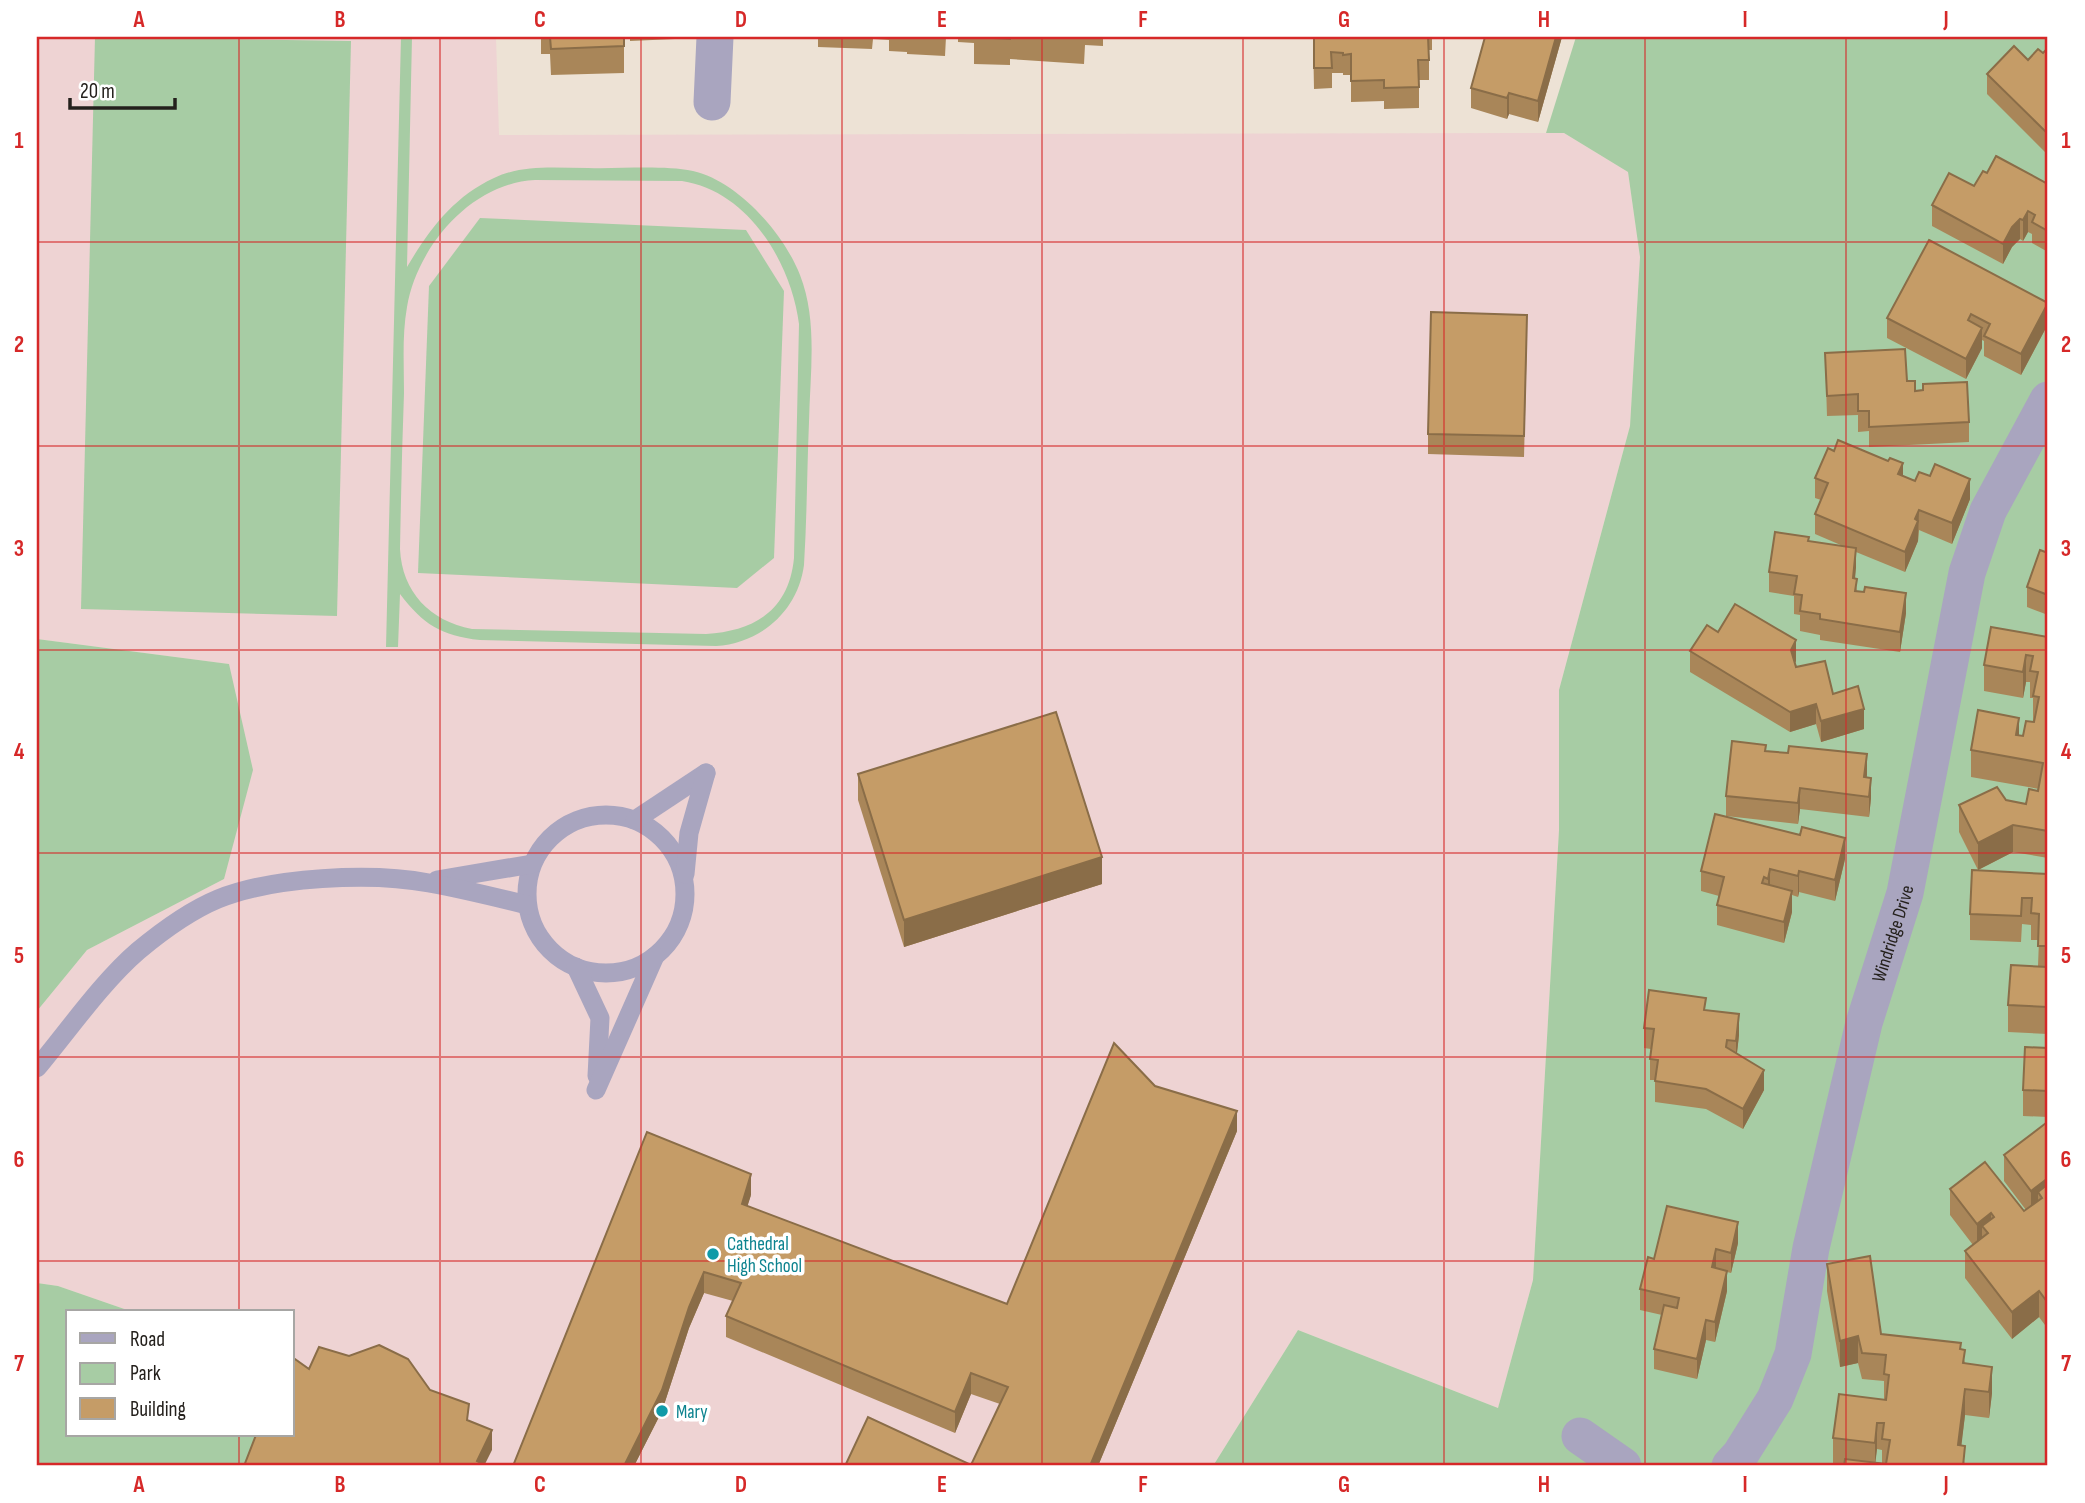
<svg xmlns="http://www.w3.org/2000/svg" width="2085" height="1503" font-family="'Sofia Sans Condensed',sans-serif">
<rect width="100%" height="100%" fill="#ede2d5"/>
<polygon fill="#eed3d3" points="37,37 496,37 499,135 1564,133 1628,172 1640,257 1630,426 1559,690 1559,830 1533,1280 1498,1408 1298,1330 1213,1466 301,1466 292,1435 292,1312 133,1312 58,1286 37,1283 37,1011 87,950 224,879 229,664 37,639"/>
<g fill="#a7cca4" fill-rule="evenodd">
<polygon points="95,37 351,41 337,616 81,609"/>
<path d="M 401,37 L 412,37 L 407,267 C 429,230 453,197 494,178 C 523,164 556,168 588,168 C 621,169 662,165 693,171 C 738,181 784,234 800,275 C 818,321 810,373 809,422 C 807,470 807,517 804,565 C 798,611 761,643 716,646 L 480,640 C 441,636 423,624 400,594 L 398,647 L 386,647 ZM 535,180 L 682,181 C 748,191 791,262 799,324 L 794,558 C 789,610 755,631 706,634 L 472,629 C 430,621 402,592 400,549 C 401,497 402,445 404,393 C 404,365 402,335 407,307 C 417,247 471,183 535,180 Z"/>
<polygon points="1576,37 2048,37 2048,1466 1213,1466 1298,1330 1498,1408 1533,1280 1559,830 1559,690 1630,426 1640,257 1628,172 1564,133 1546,133"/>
<polygon points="480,218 746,230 784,291 774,558 737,588 418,573 429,286"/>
<polygon points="37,639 229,664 253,770 224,879 87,950 37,1011"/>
<polygon points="37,1283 58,1286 133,1312 68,1312 68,1435 278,1435 301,1466 37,1466"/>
</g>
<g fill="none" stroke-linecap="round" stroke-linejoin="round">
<g stroke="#a9a5bf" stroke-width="19">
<circle cx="606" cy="894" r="79"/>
<polyline points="635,820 706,773"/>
<polyline points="685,874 689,833 706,773"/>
<polyline points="437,880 532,864"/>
<polyline points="576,967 600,1018 597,1076"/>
<path d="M 37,1068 C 68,1031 102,982 138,951 C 162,931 189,911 218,899 C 272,877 371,872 429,883 C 462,889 495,897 527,905"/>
<polyline points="596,1090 655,956"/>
</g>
<g stroke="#a9a5bf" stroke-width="37">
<polyline points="712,102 715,37"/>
<polyline points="1580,1436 1623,1466"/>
<path id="s1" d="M 1730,1466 L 1740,1455 L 1775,1399 L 1793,1354 L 1811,1248 L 1864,1023 L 1905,893 L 1967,573 L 1988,511 L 2048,400"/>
</g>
</g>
<g fill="#a98659" fill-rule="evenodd">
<polygon points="541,37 624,37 624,73 551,75 550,54 541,54"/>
<polygon points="630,37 675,37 675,39 630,41"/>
<polygon points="818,37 946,37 945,56 907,54 907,52 889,51 889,40 873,39 872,49 818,47"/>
<polygon points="958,37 1103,37 1103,46 1085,45 1084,64 1010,59 1010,65 974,64 974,43 958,42"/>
<polygon points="1313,37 1432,37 1432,50 1429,50 1429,80 1419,80 1419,108 1384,109 1384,101 1351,102 1351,75 1343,75 1343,73 1332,73 1332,88 1314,89"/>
<polygon points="1485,37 1562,37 1538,122 1509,114 1507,119 1471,108 1471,88"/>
<polygon points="2048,48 2047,154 1987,94 1987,74 2043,53"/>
<polygon points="1987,173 2048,184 2048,252 2032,243 2032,234 2028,232 2023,241 2020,239 2012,247 2003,264 1932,226 1932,205 1974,186"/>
<polygon points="1929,240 2048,324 2021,375 1984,356 1984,341 1982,340 1982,348 1966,379 1887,338 1887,318"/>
<polygon points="1527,335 1524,457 1428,454 1428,434"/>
<polygon points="1825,353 1915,391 1969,422 1969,442 1869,447 1869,431 1858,432 1858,415 1827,416"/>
<polygon points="1903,476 1970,499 1952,544 1919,530 1918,541 1905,572 1856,552 1855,578 1857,591 1906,613 1900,652 1820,640 1820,635 1800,631 1800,615 1794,614 1794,596 1769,592 1769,572 1809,541 1843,546 1815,534 1815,514 1821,500 1815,498 1815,478"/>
<polygon points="2048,553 2048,615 2027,607 2027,587"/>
<polygon points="1718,632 1796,661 1795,663 1796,667 1833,694 1864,729 1821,742 1816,724 1790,732 1690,672 1690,651"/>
<polygon points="2048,637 2048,858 2013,852 1978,870 1959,832 1959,805 2006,800 2026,804 2039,789 1971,777 1971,750 2023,736 2033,722 2033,698 2030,698 2030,682 2026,682 2023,698 1984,691 1984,665"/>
<polygon points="1766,751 1867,777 1871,798 1869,817 1800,809 1798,824 1726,816 1726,796"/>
<polygon points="858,774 1102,884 904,947 858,800"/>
<polygon points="1845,859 1835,901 1799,892 1798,897 1792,895 1792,912 1784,943 1717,925 1717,905 1719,896 1701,891 1701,871"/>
<polygon points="2048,874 2048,1034 2008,1032 2008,1005 2038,966 2039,940 2031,940 2031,925 2022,924 2021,942 1970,940 1970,914"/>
<polygon points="1706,1010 1739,1035 1737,1053 1764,1090 1743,1129 1706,1109 1655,1102 1655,1080 1650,1080 1650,1059 1651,1049 1644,1048 1644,1028"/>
<polygon points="2048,1048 2048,1117 2023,1116 2023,1090"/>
<polygon points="1155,1086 1237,1131 1098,1466 845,1466 971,1465 1000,1404 971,1394 955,1433 726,1337 726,1316 733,1301 704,1293 689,1328 662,1411 634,1466 513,1466 751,1195 747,1206 1007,1304"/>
<polygon points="2048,1125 2048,1329 2039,1317 2012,1339 1965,1278 1965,1251 1973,1245 1950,1215 1950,1189 2024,1211 2026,1210 2004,1181 2004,1155"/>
<polygon points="1738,1243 1731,1273 1727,1272 1727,1291 1715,1342 1706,1340 1697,1379 1654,1369 1654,1349 1662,1315 1640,1310 1640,1289 1654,1259"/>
<path d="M 1827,1264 L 1881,1334 L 1961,1349 L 1965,1363 L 1992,1393 L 1989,1418 L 1965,1415 L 1961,1445 L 1965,1466 L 1844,1466 L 1833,1465 L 1833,1438 L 1884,1400 L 1884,1381 L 1862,1379 L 1858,1363 L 1840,1367 L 1827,1291 ZM 1877,1449 L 1882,1450 L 1882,1463 L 1875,1462 Z"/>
</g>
<g fill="#8a6d48">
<polygon points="1556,37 1562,37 1538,122 1538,101"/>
<polygon points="1509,93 1509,114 1507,119 1507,98"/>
<polygon points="2048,132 2048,153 2047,154 2047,133"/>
<polygon points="2028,211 2028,232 2023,241 2023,220"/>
<polygon points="2020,219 2020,239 2012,247 2003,264 2003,244 2012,227"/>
<polygon points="2048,303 2048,324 2021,375 2021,354"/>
<polygon points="1982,328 1982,348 1966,379 1966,359"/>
<polygon points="1903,463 1903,483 1898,474"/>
<polygon points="1970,479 1970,499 1952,544 1952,523"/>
<polygon points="1919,510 1918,541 1905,572 1905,552 1915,519"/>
<polygon points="1856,548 1856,568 1853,598 1853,578"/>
<polygon points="1906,593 1906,613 1900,652 1900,632"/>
<polygon points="1796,640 1796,661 1791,670 1791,650"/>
<polygon points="2026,655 2026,682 2023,698 2023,672"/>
<polygon points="1816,704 1816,724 1790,732 1790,712"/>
<polygon points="1864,709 1864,729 1821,742 1821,721"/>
<polygon points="2019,718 2019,744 2016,735"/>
<polygon points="1867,754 1867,775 1864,798 1864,777"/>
<polygon points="1871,778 1871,798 1869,817 1869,797"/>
<polygon points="1800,788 1800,809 1798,824 1798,803"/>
<polygon points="2013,825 2013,852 1978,870 1978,843"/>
<polygon points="1845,838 1845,859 1835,901 1835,880"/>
<polygon points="1102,857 1102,884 904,947 904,920"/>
<polygon points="1770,869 1770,890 1768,899 1768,879"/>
<polygon points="1799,871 1799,892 1798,897 1798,876"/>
<polygon points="1792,891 1792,912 1784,943 1784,922"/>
<polygon points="1739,1014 1739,1035 1736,1061 1736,1041"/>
<polygon points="1764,1070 1764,1090 1743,1129 1743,1109"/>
<polygon points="1237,1111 1237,1131 1098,1466 1090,1466"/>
<polygon points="751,1174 751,1195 742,1224 742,1204"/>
<polygon points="2048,1178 2048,1204 2038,1192 2038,1212 2031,1217 2031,1191"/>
<polygon points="1991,1213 1991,1240 1988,1233 1982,1226 1982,1247 1977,1251 1977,1224"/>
<polygon points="1738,1222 1738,1243 1731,1273 1731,1253"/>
<polygon points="1716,1249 1716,1270 1712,1267"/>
<polygon points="1727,1271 1727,1291 1715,1342 1715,1322"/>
<polygon points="704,1272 704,1293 689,1328 662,1411 634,1466 624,1466"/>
<polygon points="2039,1291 2039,1317 2012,1339 2012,1312"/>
<polygon points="1706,1320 1706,1340 1697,1379 1697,1359"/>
<polygon points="1858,1336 1858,1363 1840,1367 1840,1341"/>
<polygon points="1992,1367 1992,1393 1989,1418 1989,1392"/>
<polygon points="971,1373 971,1394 955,1433 955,1412"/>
<polygon points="1965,1389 1965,1415 1959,1466 1958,1445"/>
<polygon points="1877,1423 1877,1449 1875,1466 1875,1443"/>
<polygon points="492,1430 492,1450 484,1466 477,1461"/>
</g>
<g fill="#c59c67" stroke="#8a6d48" stroke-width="2">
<polygon points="550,37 624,37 624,46 551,49"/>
<polygon points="974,37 1010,37 1010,39"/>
<polygon points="1314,37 1428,37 1429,60 1418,60 1419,87 1384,88 1384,80 1351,81 1351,54 1343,55 1343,53 1331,52 1332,68 1314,68"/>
<polygon points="1485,37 1556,37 1538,101 1509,93 1507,98 1471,88"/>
<polygon points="2014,46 2028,60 2038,49 2043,53 2048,48 2047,133 1987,74"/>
<polygon points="1996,156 2048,184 2048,231 2032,222 2035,215 2028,211 2023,220 2020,219 2012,227 2003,244 1932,205 1949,173 1974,186 1983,171 1987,173"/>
<polygon points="1929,240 2048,303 2021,354 1984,336 1990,324 1971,314 1968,320 1982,328 1966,359 1887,318"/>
<polygon points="1431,312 1527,315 1524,436 1428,434"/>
<polygon points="1905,349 1907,381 1915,381 1915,391 1923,390 1923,384 1967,382 1969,422 1869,427 1869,411 1858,411 1858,394 1827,396 1825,353"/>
<polygon points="1838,440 1888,461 1890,458 1903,463 1898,474 1915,481 1919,472 1930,476 1935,464 1970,479 1952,523 1919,510 1915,519 1918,521 1905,552 1815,514 1828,483 1815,478 1828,448 1834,451"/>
<polygon points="1775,532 1809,537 1808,541 1856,548 1853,578 1857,579 1855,591 1864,592 1865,587 1906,593 1900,632 1820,619 1820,614 1800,611 1802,595 1794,594 1797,576 1769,572"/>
<polygon points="2040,550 2048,553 2048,595 2027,587"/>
<polygon points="1735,604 1796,640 1791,650 1796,667 1825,661 1833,694 1858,686 1864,709 1821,721 1816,704 1790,712 1690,651 1707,625 1718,632"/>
<polygon points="1991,627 2048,637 2048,831 2013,825 1978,843 1959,805 1997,787 2006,800 2026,804 2029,789 2038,791 2043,763 1971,750 1978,710 2019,718 2016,735 2023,736 2026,721 2034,722 2039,697 2033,696 2038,672 2030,671 2033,656 2026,655 2023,672 1984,665"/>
<polygon points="1056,712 1102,857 904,920 858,774"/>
<polygon points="1732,741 1766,745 1765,751 1788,753 1789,746 1867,754 1864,777 1871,778 1869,797 1800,788 1798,803 1726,796"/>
<polygon points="1715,814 1800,835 1802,827 1845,838 1835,880 1799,871 1798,876 1770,869 1768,879 1764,877 1762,883 1792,891 1784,922 1717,905 1724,877 1701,871"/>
<polygon points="1972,870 2048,874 2048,946 2038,946 2039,914 2031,913 2032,898 2022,898 2021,916 1970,914"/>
<polygon points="2011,965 2048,967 2048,1007 2008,1005"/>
<polygon points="1649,990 1706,998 1704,1010 1739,1014 1736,1041 1727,1040 1726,1047 1764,1070 1743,1109 1706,1089 1655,1081 1658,1060 1650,1059 1654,1029 1644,1028"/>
<polygon points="1114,1043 1155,1086 1237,1111 1090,1466 845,1466 868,1417 971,1465 1008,1387 971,1373 955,1412 726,1316 741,1283 704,1272 689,1307 662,1390 624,1466 513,1466 647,1132 751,1174 742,1204 1007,1304"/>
<polygon points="2025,1047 2048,1048 2048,1091 2023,1090"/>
<polygon points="2046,1123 2048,1125 2048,1178 2031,1191 2004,1155"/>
<polygon points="1985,1162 2024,1211 2042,1198 2038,1192 2048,1184 2048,1303 2039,1291 2012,1312 1965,1251 1988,1233 1982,1226 1994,1217 1991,1213 1977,1224 1950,1189"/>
<polygon points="1667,1206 1738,1222 1731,1253 1716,1249 1712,1267 1727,1271 1715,1322 1706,1320 1697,1359 1654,1349 1664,1305 1677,1308 1679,1298 1640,1289 1648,1257 1654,1259"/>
<polygon points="1870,1256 1881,1334 1961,1343 1960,1349 1965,1350 1963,1363 1992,1367 1989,1392 1965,1389 1958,1445 1965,1446 1963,1466 1844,1466 1845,1459 1886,1464 1890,1440 1882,1439 1884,1423 1877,1423 1875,1443 1833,1438 1839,1394 1886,1400 1889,1375 1884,1374 1886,1355 1862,1353 1858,1336 1840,1341 1827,1264"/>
<polygon points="379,1345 408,1359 430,1390 469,1404 467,1420 492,1430 477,1461 487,1466 244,1466 256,1435 292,1435 292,1357 309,1369 319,1347 349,1356"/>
</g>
<path fill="none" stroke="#d62828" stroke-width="2" stroke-opacity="0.55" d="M 239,37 L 239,1312M 440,37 L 440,1466M 641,37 L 641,1466M 842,37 L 842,1466M 1042,37 L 1042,1466M 1243,37 L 1243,1466M 1444,37 L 1444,1466M 1645,37 L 1645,1466M 1846,37 L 1846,1466M 37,242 L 2048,242M 37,446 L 2048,446M 37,650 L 2048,650M 37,853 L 2048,853M 37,1057 L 2048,1057M 37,1261 L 2048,1261M 239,1435 L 239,1466"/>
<g fill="#0f9aa8" stroke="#fff" stroke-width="2.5">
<circle cx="713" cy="1254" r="7"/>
<circle cx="662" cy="1411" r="7"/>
</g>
<g text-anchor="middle" stroke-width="7" stroke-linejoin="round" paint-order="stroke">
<g font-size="19" fill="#24201c" stroke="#fff">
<text dy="7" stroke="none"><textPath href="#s1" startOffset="562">Windridge Drive</textPath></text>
</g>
<g font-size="19" fill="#0d838f" stroke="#fff" text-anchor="start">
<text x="727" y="1250">Cathedral<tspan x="727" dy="22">High School</tspan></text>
<text x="676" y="1418">Mary</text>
</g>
</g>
<rect width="2085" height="1503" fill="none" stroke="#ffffff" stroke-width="77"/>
<rect x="66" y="1310" width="228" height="126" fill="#ffffff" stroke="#a7a6a4" stroke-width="2"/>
<rect x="80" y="1333" width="35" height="10" fill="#a9a5bf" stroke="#a7a6a4" stroke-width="2"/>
<text x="130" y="1346" font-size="21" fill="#24201c">Road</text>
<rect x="80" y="1363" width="35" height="21" fill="#a7cca4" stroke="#a7a6a4" stroke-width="2"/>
<text x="130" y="1380" font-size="21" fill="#24201c">Park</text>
<rect x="80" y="1398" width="35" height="21" fill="#c59c67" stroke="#a7a6a4" stroke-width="2"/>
<text x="130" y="1416" font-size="21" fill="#24201c">Building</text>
<path d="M70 98v10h105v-10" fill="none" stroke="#24201c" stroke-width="3.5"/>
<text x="80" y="98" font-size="21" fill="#24201c" stroke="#ffffff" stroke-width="5" paint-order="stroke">20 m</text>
<rect x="38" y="38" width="2008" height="1426" fill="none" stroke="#d62828" stroke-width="2.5"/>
<g font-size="23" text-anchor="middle" font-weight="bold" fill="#d62828">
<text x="139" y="27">A</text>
<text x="340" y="27">B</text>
<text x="540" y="27">C</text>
<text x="741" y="27">D</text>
<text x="942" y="27">E</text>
<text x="1143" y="27">F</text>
<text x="1344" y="27">G</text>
<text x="1544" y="27">H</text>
<text x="1745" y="27">I</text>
<text x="1946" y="27">J</text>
<text x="19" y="148">1</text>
<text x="2066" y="148">1</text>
<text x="19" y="352">2</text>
<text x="2066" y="352">2</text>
<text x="19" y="556">3</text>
<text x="2066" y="556">3</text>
<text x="19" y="759">4</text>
<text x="2066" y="759">4</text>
<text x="19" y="963">5</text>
<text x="2066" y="963">5</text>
<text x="19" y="1167">6</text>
<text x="2066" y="1167">6</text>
<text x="19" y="1371">7</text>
<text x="2066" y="1371">7</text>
<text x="139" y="1492">A</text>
<text x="340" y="1492">B</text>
<text x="540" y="1492">C</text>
<text x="741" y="1492">D</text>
<text x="942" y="1492">E</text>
<text x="1143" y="1492">F</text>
<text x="1344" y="1492">G</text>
<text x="1544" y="1492">H</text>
<text x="1745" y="1492">I</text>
<text x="1946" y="1492">J</text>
</g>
</svg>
